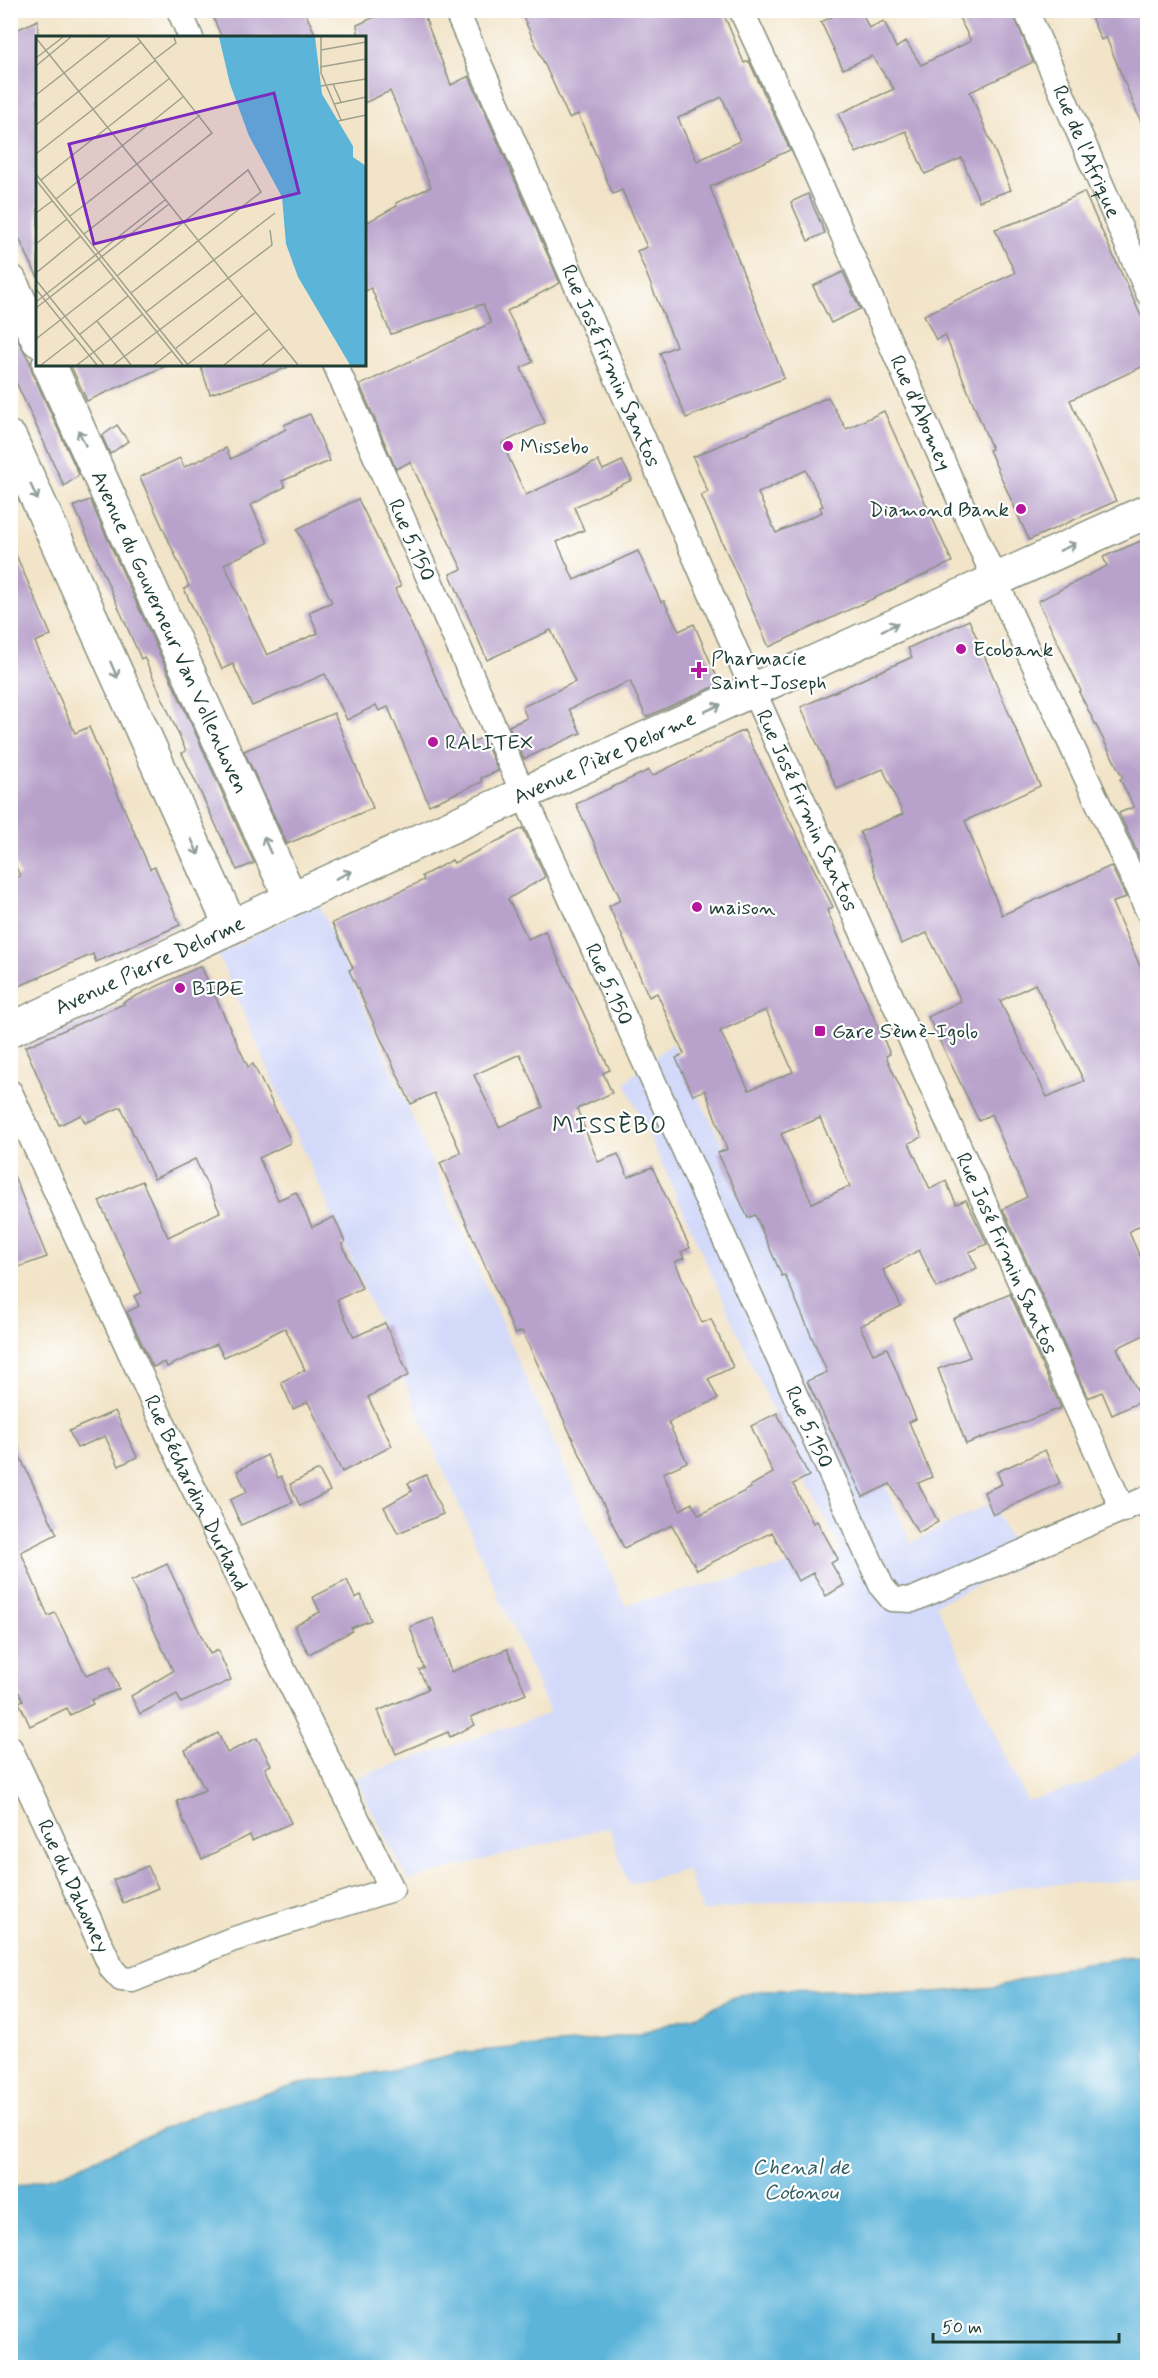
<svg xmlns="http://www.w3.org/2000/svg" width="1158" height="2378" font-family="Mynerve,sans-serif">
<rect width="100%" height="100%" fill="#fff"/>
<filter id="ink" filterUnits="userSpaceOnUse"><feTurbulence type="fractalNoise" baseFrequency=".0167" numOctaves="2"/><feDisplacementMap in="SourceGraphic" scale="12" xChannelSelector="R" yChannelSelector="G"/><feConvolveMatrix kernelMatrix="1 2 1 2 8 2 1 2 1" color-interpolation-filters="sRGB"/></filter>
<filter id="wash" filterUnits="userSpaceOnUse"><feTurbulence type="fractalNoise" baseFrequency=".008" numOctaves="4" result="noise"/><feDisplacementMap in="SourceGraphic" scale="24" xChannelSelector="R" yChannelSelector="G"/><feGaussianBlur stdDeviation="1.35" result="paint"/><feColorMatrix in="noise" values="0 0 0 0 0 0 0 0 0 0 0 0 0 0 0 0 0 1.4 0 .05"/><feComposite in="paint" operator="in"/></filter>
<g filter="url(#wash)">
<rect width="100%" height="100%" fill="#f2e4c8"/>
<polygon fill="#d2d9f9" points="318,902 625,1605 842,1552 788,1444 625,1082 672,1043 801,1303 911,1543 991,1503 1023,1565 936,1604 1027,1801 1093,1782 1147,1747 1147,1880 1019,1886 969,1902 799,1899 703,1912 687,1870 628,1884 609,1827 408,1880 355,1778 550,1713 218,955"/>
<polygon fill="#5cb4d9" stroke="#3e7886" stroke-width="1.5" points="1147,1955 1147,2367 11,2367 11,2188 59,2175 204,2111 300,2084 387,2071 467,2052 583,2042 640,2033 698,2015 732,1998 759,1991 840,1990 898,1995 996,1987 1078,1964"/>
<g id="blocks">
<g fill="#b8a2cb" fill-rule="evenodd">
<polygon points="210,10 304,10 317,38 222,38"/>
<polygon points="390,10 422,10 451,85 469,76 560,283 507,311 533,362 521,368 545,423 502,443 526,495 598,461 603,470 622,461 632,480 574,507 584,530 557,542 574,580 638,551 661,602 664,601 679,631 694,624 720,684 646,717 630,681 569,709 581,733 524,759 509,726 527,718 522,707 575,682 551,630 487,660 450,574 462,569 410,462 396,469 360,385 491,323 483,304 391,334 371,288 364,292 364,224 397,206 396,203 431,187 390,91 364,103 364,38 359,38 357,25"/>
<path d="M 520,10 L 722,10 L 744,63 L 749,61 L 790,150 L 710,187 L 784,378 L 686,418 L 660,353 L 676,346 L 637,251 L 647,247 L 622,190 L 613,194 L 578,114 L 569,118 ZM 722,97 L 740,141 L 697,161 L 678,118 Z"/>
<polygon points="846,10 861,10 869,28 884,21 896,48 906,41 921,65 971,41 955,10 1012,10 1033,62 970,92 1011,190 979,201 962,158 925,174 906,131 856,153 838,114 894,89 872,56 843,69 821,22"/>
<polygon points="1088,10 1148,10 1148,139 1106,37 1101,40"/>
<polygon points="38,20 38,278 10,219 10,33"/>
<polygon points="1084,192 1148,331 1148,364 1070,400 1116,501 1029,540 989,450 992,449 945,335 936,340 924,315 1015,273 995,229 1023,220"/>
<polygon points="808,194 825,233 808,241 791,202"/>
<polygon points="843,272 860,309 831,323 813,286"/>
<polygon points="10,326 30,362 32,372 79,475 64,486 10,369"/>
<polygon points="70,364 170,364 87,401"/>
<polygon points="200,364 286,364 287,368 210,394"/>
<path d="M 828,397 L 846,429 L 884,411 L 952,562 L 769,647 L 701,495 L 708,492 L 693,457 ZM 806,470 L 823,506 L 820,507 L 822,512 L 776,533 L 758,493 Z"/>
<polygon points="310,414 330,461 282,481 285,487 251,505 268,543 224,564 267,655 318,633 309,612 332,602 297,529 358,499 401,586 395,589 467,745 483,737 498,771 481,778 482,782 429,805 388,707 379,711 376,705 347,720 325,674 252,706 233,664 222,669 184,589 189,586 140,477 180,458 184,467 226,448 231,459 286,429 284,425"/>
<polygon points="117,425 128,441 110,454 102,436"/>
<polygon points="90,500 254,863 237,870 182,753 186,751 144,657 141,659 74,506"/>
<polygon points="1148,538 1148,876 1119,813 1134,807 1120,779 1123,778 1079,692 1081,691 1038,601 1107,566 1103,557"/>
<polygon points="10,541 51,635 35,642 75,733 89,727 150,869 155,867 180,925 96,962 93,954 10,990 10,880 20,876 10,853"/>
<path d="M 969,620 L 1040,786 L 965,821 L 1002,915 L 1111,866 L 1126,897 L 1112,903 L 1148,984 L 1148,1220 L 1129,1232 L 1148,1275 L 1148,1333 L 1117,1348 L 1142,1401 L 1112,1415 L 1102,1392 L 1088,1398 L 1003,1209 L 1027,1197 L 991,1114 L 979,1121 L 928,1017 L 961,1001 L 927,933 L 901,944 L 860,832 L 903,814 L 883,769 L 837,789 L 801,707 L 912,657 L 908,648 ZM 1035,984 L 1084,1081 L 1047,1097 L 1000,1001 Z"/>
<polygon points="334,713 373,808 287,844 244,751"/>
<path d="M 744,730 L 833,907 L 827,910 L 890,1054 L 886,1056 L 922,1137 L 909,1143 L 930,1189 L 946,1181 L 956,1204 L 966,1200 L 987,1244 L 969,1252 L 977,1268 L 937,1288 L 919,1250 L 883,1270 L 901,1306 L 860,1326 L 873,1354 L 887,1348 L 916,1419 L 909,1422 L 932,1477 L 918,1483 L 938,1522 L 918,1533 L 890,1484 L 863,1497 L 807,1381 L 827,1372 L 785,1275 L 782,1276 L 755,1215 L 748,1218 L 718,1153 L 727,1149 L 705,1090 L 693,1095 L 676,1058 L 684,1054 L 657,993 L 649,997 L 609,906 L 621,900 L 576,804 L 649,770 L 652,776 ZM 766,1010 L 793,1072 L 749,1090 L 720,1031 ZM 820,1118 L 850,1186 L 812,1203 L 781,1134 Z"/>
<path d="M 523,828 L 545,877 L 508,899 L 528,939 L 545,931 L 610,1070 L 603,1073 L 612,1093 L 577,1109 L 598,1162 L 618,1154 L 628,1177 L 652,1167 L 690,1248 L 681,1252 L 684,1258 L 675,1262 L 702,1323 L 711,1319 L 733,1367 L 708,1379 L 718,1399 L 668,1422 L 687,1462 L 663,1473 L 680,1510 L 692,1503 L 699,1515 L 751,1488 L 750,1486 L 773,1473 L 751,1426 L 777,1413 L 809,1476 L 793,1484 L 813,1523 L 817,1521 L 838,1559 L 831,1563 L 844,1585 L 826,1596 L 813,1573 L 798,1581 L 772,1532 L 697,1570 L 672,1525 L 624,1548 L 522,1331 L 515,1334 L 440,1163 L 461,1153 L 434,1093 L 411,1104 L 349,970 L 353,968 L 332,923 L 424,880 L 422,876 L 452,860 L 454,863 ZM 520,1054 L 543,1107 L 499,1127 L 474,1075 Z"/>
<polygon points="201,966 248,1067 253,1064 289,1137 290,1143 259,1158 278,1200 296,1192 312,1227 334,1217 345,1242 342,1244 362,1288 337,1300 354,1337 385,1323 409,1375 368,1397 392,1446 342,1472 308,1402 293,1409 281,1382 305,1370 285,1328 224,1357 217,1344 167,1367 165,1362 153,1367 127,1312 139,1306 134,1296 142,1293 99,1201 142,1181 168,1237 220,1212 195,1159 154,1179 121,1107 85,1123 81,1115 59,1125 25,1047 124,1004 123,1002"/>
<polygon points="10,1166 47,1257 10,1270"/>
<polygon points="1010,1294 1061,1408 966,1444 938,1369 970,1357 953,1319"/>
<polygon points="115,1411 137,1457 119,1466 105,1436 77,1448 69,1431"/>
<polygon points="10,1436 57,1534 21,1552 48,1616 55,1613 86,1675 110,1666 119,1689 91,1700 93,1704 70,1715 67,1708 30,1726 19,1702 23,1700 10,1675"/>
<polygon points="1045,1450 1060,1483 993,1515 984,1492 1002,1484 997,1472"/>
<polygon points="267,1455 278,1478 281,1476 293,1502 241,1525 230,1500 247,1492 237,1471"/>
<polygon points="319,1470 330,1491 300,1506 290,1484"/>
<polygon points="426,1475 443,1514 398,1533 384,1507 412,1491 408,1483"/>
<polygon points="167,1564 210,1654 218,1650 231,1680 181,1703 177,1694 140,1714 131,1696 173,1671 131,1581"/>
<polygon points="347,1580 355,1598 361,1595 371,1620 351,1628 352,1631 309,1654 294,1626 320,1612 313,1597"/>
<polygon points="433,1618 451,1672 507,1649 526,1694 471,1717 475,1725 450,1737 448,1732 396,1754 378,1711 428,1689 419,1670 424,1668 410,1627"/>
<polygon points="218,1733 227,1753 257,1738 271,1765 265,1768 291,1823 252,1841 250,1835 202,1859 183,1820 177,1801 205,1790 185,1750"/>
<polygon points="148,1866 158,1888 123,1903 113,1880"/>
</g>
</g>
</g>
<g filter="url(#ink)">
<use href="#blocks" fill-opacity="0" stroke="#88907e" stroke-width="1.5"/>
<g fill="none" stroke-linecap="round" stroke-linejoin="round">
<defs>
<g id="street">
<polyline points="179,10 191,38"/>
<path id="s1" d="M 456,10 L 753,690 L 1123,1510"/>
<path id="s2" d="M 741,10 L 793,122 L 995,580 L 1148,911"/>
<path id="s3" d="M 1026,10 L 1148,293"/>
<path id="s4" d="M 335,364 L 523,793 L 882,1587 L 892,1599 L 912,1600 L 1148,1498"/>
<path id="s5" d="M 10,1092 L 184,1469 L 392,1889 L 231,1940 L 132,1980 L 121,1979 L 112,1969 L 10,1748"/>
</g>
<g id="secondary">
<polyline points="10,281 38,340"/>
<path id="s6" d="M 49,364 L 291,899"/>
<polyline points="10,438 231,927"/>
<path id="s7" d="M 10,1030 L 291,899 L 1148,511"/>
</g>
</defs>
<use href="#street" stroke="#88907e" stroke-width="27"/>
<use href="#secondary" stroke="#88907e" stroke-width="36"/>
<use href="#street" stroke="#fff" stroke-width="24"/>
<use href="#secondary" stroke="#fff" stroke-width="33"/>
</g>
<defs><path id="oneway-shaft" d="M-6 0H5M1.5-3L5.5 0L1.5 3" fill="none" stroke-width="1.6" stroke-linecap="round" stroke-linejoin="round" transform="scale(1.5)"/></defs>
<g stroke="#8f9e9a">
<use href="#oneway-shaft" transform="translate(82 438) rotate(-115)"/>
<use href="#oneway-shaft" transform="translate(34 492) rotate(66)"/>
<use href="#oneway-shaft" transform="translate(1068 547) rotate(-24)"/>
<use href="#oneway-shaft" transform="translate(890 627) rotate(-24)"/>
<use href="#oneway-shaft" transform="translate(114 670) rotate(66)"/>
<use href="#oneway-shaft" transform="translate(713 708) rotate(-24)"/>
<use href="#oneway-shaft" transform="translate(267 845) rotate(-114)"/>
<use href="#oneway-shaft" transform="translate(195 847) rotate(66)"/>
<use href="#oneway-shaft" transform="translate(344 875) rotate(-24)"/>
</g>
</g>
<g fill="#b5179e" stroke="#fff" stroke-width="2">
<circle cx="508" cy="446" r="6"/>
<circle cx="1021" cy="509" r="6"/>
<circle cx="961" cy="649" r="6"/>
<path d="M696 661h6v6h6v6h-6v6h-6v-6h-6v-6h6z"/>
<circle cx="433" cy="742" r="6"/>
<circle cx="697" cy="907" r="6"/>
<circle cx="180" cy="988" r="6"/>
<rect x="814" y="1025" width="12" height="12" rx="3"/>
</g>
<g text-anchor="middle" stroke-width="4.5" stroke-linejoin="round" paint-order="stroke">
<g font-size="21" fill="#1f3d34" stroke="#fff">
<text dy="7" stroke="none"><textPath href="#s3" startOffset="154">Rue de l'Afrique</textPath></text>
<text dy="7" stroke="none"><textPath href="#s1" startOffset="388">Rue José Firmin Santos</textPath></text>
<text dy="7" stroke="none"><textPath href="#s2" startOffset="441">Rue d'Abomey</textPath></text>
<text dy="7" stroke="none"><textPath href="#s4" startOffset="192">Rue 5.150</textPath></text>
<text dy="7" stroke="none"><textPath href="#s6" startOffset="294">Avenue du Gouverneur Van Vollenhoven</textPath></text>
<text dy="7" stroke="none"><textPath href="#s7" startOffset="654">Avenue Pière Delorme</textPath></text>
<text dy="7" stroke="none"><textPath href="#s1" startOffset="874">Rue José Firmin Santos</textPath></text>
<text dy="7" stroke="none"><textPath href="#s7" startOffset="154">Avenue Pierre Delorme</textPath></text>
<text dy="7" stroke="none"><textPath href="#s4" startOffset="678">Rue 5.150</textPath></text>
<text dy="7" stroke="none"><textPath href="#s1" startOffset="1360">Rue José Firmin Santos</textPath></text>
<text dy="7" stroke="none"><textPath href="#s4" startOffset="1164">Rue 5.150</textPath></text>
<text dy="7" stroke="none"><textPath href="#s5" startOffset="442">Rue Béchardin Durhand</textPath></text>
<text transform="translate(74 1886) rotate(65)" y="7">Rue du Dahomey</text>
</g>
<g font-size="21" fill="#1f3d34" stroke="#fff" text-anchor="start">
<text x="520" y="453">Missebo</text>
<text x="1009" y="516" text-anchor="end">Diamond Bank</text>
<text x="973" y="656">Ecobank</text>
<text x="711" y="665">Pharmacie<tspan x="711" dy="24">Saint-Joseph</tspan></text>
<text x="445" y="749">RALITEX</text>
<text x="709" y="914">maison</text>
<text x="192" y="995">BIBE</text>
<text x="832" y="1038">Gare Sèmè-Igolo</text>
</g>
<g font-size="22" font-style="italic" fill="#316166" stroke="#fff">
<text x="801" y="2174">Chenal de<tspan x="801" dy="25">Cotonou</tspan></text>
</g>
<g font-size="24" letter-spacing="1.5" fill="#1f3d34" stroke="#fff">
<text x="610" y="1133">MISSÈBO</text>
</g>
</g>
<g transform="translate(36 36)">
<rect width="330" height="330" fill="#f2e4c8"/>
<path d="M 183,1 L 279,1 L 286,58 L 317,110 L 317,121 L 330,130 L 330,329 L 314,329 L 262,241 L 250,208 L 246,161 L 213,100 L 194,48 Z" fill="#5cb4d9"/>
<path fill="none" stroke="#9ea18d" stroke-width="1.5" d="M 285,1 L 285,37 L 305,84M 0,2 L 262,329M 285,14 L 330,6M 0,22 L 27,1M 119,23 L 140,7 L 138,1M 0,30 L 35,1M 284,31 L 330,23M 297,48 L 305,66M 285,50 L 330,43M 0,59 L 74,1M 298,68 L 330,61M 302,85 L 330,79M 0,89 L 105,6M 0,118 L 120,24M 0,138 L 152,329M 0,144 L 147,329M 5,144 L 134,42M 20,163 L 148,60M 0,177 L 16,165M 34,180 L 164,79M 48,198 L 176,97 L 101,1M 0,208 L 31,183M 0,237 L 45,200M 81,240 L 212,134 L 225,156 L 95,257M 0,244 L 68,329M 0,253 L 61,329M 0,266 L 129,164M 0,272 L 133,168M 110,276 L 239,177M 61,285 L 95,329M 43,299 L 92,260M 0,303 L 78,242M 139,313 L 206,260M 152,328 L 220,276M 5,329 L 40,302M 41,329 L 107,278M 77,329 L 236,209 L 234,194M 118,329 L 136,315M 188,329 L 233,293M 226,329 L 248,311"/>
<path fill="#7b2cbf" fill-opacity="0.15" stroke="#7b2cbf" stroke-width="3" d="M 238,57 L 263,157 L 58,208 L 33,108 Z"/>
<rect width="330" height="330" fill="none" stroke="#1f3d34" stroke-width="3"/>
</g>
<rect width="1158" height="2378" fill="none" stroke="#fff" stroke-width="36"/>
<path d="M933 2333v9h186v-9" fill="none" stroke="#1f3d34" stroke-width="3"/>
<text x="942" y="2333" font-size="18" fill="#1f3d34" stroke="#ffffff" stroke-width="4.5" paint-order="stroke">50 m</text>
</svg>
